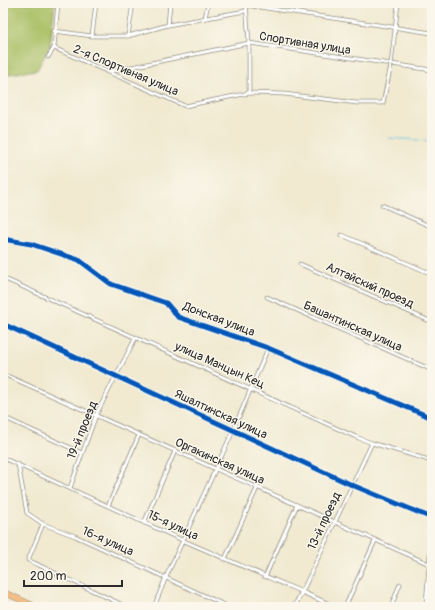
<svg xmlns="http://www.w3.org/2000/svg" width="435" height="610" font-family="Pangolin,sans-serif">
<rect width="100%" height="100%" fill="#fbf7ec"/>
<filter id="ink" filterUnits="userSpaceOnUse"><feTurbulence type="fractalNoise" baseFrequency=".025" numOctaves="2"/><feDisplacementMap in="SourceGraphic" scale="8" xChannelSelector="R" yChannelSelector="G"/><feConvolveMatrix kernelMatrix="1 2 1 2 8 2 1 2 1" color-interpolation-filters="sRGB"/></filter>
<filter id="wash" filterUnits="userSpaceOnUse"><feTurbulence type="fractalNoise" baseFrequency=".012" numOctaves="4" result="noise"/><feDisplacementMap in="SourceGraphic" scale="16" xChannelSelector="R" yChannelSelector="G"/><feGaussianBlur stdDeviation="0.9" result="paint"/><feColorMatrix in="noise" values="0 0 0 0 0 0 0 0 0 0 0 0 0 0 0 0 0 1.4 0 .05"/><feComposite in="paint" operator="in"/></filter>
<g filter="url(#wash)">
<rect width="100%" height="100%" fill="#f1ead1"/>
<polygon fill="#a8be62" stroke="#6a7446" points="3,3 55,3 50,46 37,70 3,75"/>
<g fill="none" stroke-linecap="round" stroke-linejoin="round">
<polyline stroke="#68c3e6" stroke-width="1" points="389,138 432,141"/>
</g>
</g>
<g filter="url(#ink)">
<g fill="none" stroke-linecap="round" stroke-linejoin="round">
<defs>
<g id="minor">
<polyline points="246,3 249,43 249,93"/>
<polyline points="245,5 432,33"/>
<polyline points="205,18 208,3"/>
<polyline points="168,25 170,3"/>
<polyline points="54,31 92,36 128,36 168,25 245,11"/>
<polyline points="92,36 96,3"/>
<polyline points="128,36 133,3"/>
<polyline points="54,48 185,106 249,93 284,94 357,103 383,103 391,65 398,3"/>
<polyline points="48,57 54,48 58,3"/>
<polyline points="107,72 249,43 432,70"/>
<polyline points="382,205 432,227"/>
<polyline points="342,235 432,274"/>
<polyline points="3,239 31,244 79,260 111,284 166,303 178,317 268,348 432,418"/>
<polyline points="300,264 432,322"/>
<polyline points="3,278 356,437 372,443 432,461"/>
<polyline points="267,297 432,370"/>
<polyline points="3,324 352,485 432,518"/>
<polyline points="3,374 429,564"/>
<polyline points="3,417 82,453"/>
<polyline points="3,458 182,540 302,592 372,443"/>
<polyline points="18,464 27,513 43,524 28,560 127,607"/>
<polyline points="70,488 96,415 136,337"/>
<polyline points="108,506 139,435"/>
<polyline points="144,523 175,451"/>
<polyline points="43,524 75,536 229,607"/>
<polyline points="225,559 257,488"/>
<polyline points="265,577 297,505"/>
<polyline points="154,607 166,577 233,431 268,348"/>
<polyline points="345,607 375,541"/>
<polyline points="391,607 400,584"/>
</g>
<g id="tertiary">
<polyline points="294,607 302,592 336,607"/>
<polyline points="426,607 432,532"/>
</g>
<polyline id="trunk" points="3,592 37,607"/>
</defs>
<use href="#minor" stroke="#8e8a7e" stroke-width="4.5"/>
<use href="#tertiary" stroke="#8e8a7e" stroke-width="5"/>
<use href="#trunk" stroke="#8e8a7e" stroke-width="6"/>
<use href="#minor" stroke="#fff" stroke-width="3"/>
<use href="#tertiary" stroke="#fff" stroke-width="3.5"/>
<use href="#trunk" stroke="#f6be87" stroke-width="5"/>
<defs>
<g id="cycleway">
<polyline points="3,239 31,244 79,260 111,284 166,303 178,317 268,348 432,418"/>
<polyline points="3,324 352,485 432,518"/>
</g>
</defs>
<use href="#cycleway" stroke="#fbf7ec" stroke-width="8"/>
<use href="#cycleway" stroke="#0057b8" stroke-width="5"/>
</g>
</g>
<g text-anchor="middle" stroke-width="3" stroke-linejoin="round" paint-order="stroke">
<g font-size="12" fill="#2b2b2b" stroke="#fbf7ec">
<text transform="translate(305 43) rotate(9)" y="4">Спортивная улица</text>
<text transform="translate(126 70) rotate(23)" y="4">2-я Спортивная улица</text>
<text transform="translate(370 285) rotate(24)" y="4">Алтайский проезд</text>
<text transform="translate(219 319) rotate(21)" y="4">Донская улица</text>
<text transform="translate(353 326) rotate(24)" y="4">Башантинская улица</text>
<text transform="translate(220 365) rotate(24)" y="4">улица Манцын Кец</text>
<text transform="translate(221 414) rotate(25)" y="4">Яшалтинская улица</text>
<text transform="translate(82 430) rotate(-68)" y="4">19-й проезд</text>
<text transform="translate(220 461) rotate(24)" y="4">Оргакинская улица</text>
<text transform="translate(324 521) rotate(-65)" y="4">13-й проезд</text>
<text transform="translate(173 525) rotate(25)" y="4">15-я улица</text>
<text transform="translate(108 541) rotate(24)" y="4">16-я улица</text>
</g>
</g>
<rect width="435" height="610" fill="none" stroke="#fbf7ec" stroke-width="16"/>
<path d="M24 580v6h98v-6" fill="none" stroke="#2b2b2b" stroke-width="2"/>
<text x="30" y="580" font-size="12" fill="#2b2b2b" stroke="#fbf7ec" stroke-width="3" paint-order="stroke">200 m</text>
</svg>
